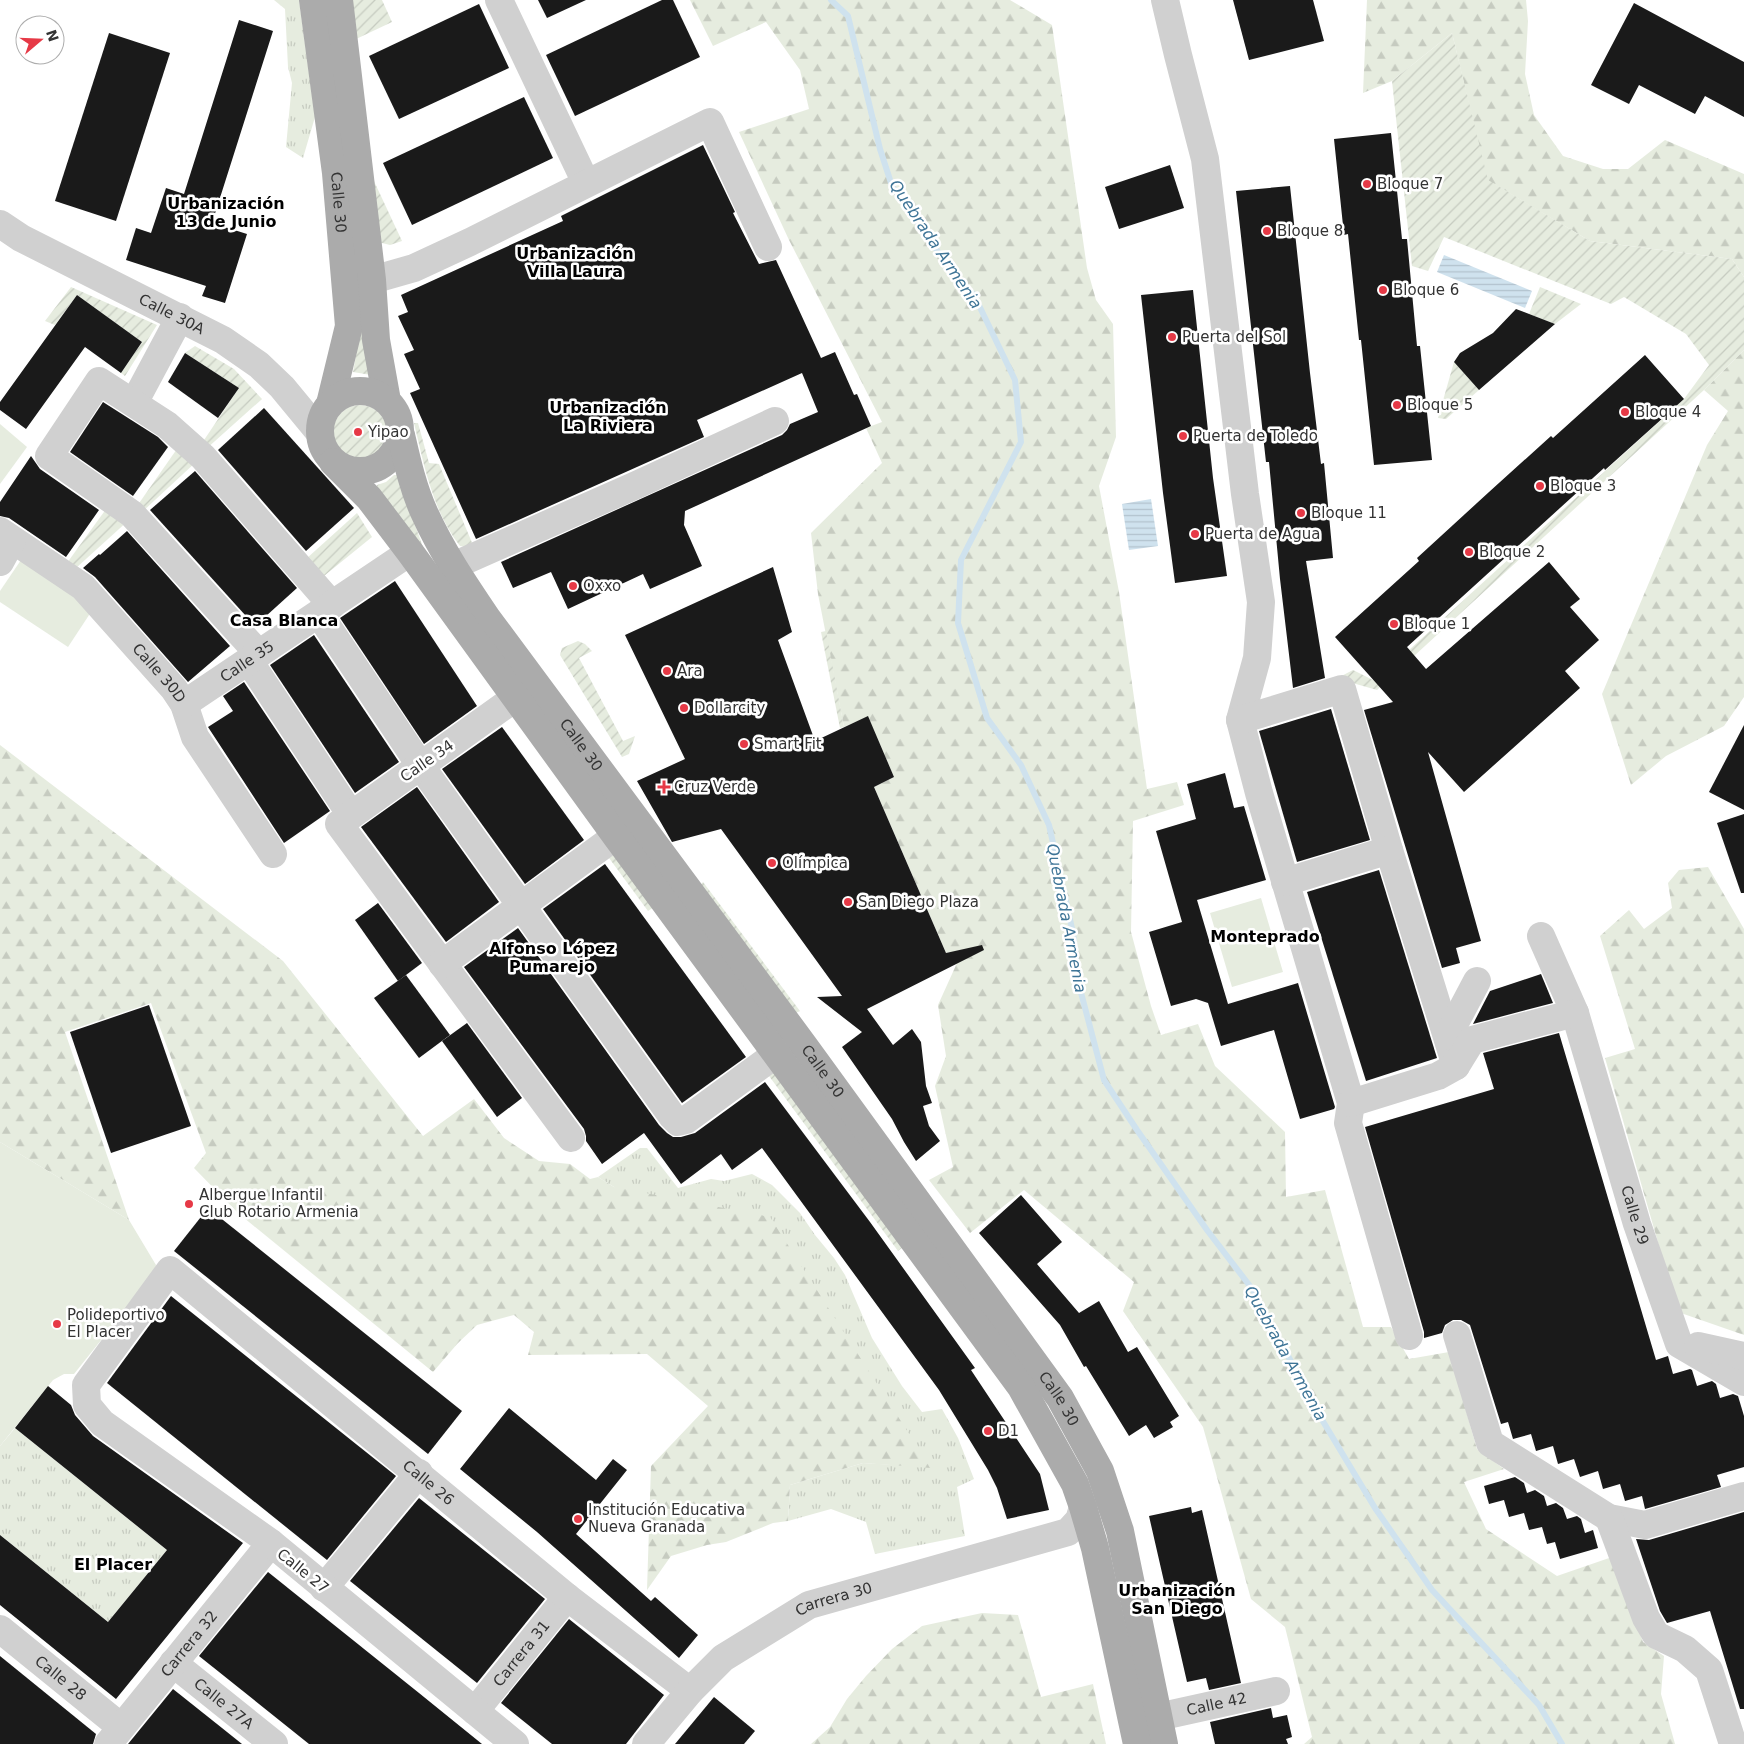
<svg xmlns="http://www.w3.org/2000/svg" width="1744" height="1744" font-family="'DejaVu Sans',sans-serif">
<defs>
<pattern id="grass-tufts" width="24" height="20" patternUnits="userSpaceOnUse" patternTransform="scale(1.25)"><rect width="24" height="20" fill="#e6ecdf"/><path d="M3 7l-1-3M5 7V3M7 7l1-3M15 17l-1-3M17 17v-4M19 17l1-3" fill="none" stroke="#c6cbc0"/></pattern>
<pattern id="forest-firs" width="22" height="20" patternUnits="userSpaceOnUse" patternTransform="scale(1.25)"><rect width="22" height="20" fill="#e6ecdf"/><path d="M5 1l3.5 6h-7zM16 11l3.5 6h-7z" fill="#c6cbc0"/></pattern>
<pattern id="garden-furrows" width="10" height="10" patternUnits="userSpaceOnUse" patternTransform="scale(1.25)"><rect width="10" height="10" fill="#e6ecdf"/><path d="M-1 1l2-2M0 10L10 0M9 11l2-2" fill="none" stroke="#c6cbc0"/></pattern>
<pattern id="water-rules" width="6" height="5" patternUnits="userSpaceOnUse" patternTransform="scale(1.25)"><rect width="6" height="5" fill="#cfe2ee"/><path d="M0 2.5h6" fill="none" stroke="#b2c2cd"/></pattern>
</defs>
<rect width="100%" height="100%" fill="#fff"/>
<g fill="url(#grass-tufts)">
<polygon points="274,0 299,0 315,117 303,158 286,147 292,83 288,67 285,9"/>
<polygon points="640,1148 647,1148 678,1188 711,1179 724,1181 752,1174 772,1185 800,1213 815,1235 834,1258 845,1275 872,1338 902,1386 922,1412 942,1409 958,1438 974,1479 957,1487 965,1536 875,1554 866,1522 831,1509 788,1521 790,1485 863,1463 930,1467 614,1187 598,1177"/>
<polygon points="15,1428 167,1550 108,1622 0,1535 0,1446"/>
</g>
<g fill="url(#forest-firs)">
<polygon points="690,0 1010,0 1052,25 1087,268 1096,300 1113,324 1116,437 1099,486 1119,592 1147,789 1177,782 1184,805 1133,821 1131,932 1151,1006 1161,1035 1198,1024 1215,1066 1285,1132 1286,1197 1325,1190 1363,1327 1391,1327 1409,1359 1449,1352 1477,1449 1504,1469 1464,1482 1486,1529 1557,1576 1612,1557 1643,1642 1664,1656 1661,1694 1675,1744 1304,1744 1312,1737 1285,1627 1251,1599 1203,1427 1123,1311 1134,1282 1024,1190 970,1233 929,1180 953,1167 935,1086 946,1056 938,1005 957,963 951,952 946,953 874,787 894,777 868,717 844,727 818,594 811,533 882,463 866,428 882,422 789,240 739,132 809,109 800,70 766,22 713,46"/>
<polygon points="1367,0 1526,0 1528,21 1525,74 1534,115 1563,156 1603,169 1628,169 1665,140 1744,174 1744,277 1732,259 1590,241 1487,180 1452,33 1392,81 1363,93"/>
<polygon points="1744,350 1744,697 1724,726 1666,756 1631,785 1602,694 1707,445 1728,411 1704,390"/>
<polygon points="0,745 283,961 423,1136 474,1099 504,1138 539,1161 570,1164 590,1179 598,1177 614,1187 770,1217 931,1468 863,1463 790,1485 788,1521 773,1523 726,1542 707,1545 671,1556 647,1590 651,1466 708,1406 647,1354 528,1355 534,1332 514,1315 477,1325 458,1343 433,1372 238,1213 194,1168 206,1153 151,1003 65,1032 129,1220 0,1142"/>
<polygon points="1708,867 1744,929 1744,1335 1678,1312 1605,1058 1635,1049 1600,936 1629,910 1644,929 1672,908 1668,883 1679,870"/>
<polygon points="982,1613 1018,1615 1041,1697 1093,1684 1106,1744 811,1744 830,1727 847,1699 866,1676 892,1649 922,1626"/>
</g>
<g fill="#e6ecdf">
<polygon points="0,424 27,447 0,484"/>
<polygon points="21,560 93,609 68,647 0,602 0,591"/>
<polygon points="1261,898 1283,972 1232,987 1210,913"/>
<polygon points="0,1142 129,1220 156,1265 153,1275 74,1374 64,1374 53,1380 0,1446"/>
</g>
<g fill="url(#garden-furrows)">
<polygon points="350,0 382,0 392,22 354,40"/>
<polygon points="1452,33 1488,180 1590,241 1732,259 1744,277 1744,350 1704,390 1377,690 1349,682 1326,684 1353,670 1375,681 1684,399 1709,365 1686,334 1624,297 1611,304 1444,237 1428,271 1412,266 1392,81"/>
<polygon points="373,179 402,241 390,245 378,242"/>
<polygon points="71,287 157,325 125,376 121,373 142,342 77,295 55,325 45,321"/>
<polygon points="1540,287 1581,304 1555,324 1529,314"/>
<polygon points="360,317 371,375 353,372 360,333"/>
<polygon points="195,346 234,369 262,399 205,450 200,446 239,388 185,353"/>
<polygon points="1454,362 1479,390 1446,419 1438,418"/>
<circle cx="360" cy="432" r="27"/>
<path d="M 414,423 L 418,423 L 429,463 L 439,464 L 473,545 L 466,547 L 460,546 C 433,512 424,465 414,423 Z"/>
<polygon points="179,446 196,462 141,513 135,509"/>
<polygon points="394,475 397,475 423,547 377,487 377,485 386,482"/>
<polygon points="109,505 130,519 75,569 67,563"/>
<polygon points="357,513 372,537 319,580 306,559"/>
<polygon points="826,631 844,727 840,728 821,632"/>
<polygon points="578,641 585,644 592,651 579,658 623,741 635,736 629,754 622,757 560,655 562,648"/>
<polygon points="615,854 654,907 648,911 609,858"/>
<polygon points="703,882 800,1011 796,1013 699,887"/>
<polygon points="774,1072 903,1247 898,1251 769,1076"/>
</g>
<g fill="url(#water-rules)">
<polygon points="1444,255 1532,291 1525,308 1437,272"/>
<polygon points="1151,499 1158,546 1129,550 1122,504"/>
</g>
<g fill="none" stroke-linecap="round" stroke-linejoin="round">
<polyline stroke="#cfe2ee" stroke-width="6" points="831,0 848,16 880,149 892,186 950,269 974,295 1015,380 1021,442 961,560 958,623 987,718 1021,765 1049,825 1073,933 1079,985 1104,1080 1137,1130 1207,1230 1253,1290 1321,1418 1375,1508 1432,1590 1539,1705 1562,1744"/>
</g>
<g fill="#1a1a1a">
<polygon points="538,0 586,0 547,18"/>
<polygon points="662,0 673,0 700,57 575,116 546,55"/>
<polygon points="1233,0 1313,0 1324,41 1249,60"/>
<polygon points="1634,3 1744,62 1744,117 1705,96 1695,114 1639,85 1629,104 1591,85"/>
<polygon points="479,4 509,68 399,119 369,56"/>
<polygon points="239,20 273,31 212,223 247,234 225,303 202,296 206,286 126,260 136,228 151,233 166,188 184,194"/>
<polygon points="109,33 170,53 116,221 55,201"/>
<polygon points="524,97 553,158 412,225 383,163"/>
<polygon points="1391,133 1402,239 1407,239 1417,346 1420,346 1432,460 1374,465 1361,340 1359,340 1348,234 1344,235 1334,139"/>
<polygon points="703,145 735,212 733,213 759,264 776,260 821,358 835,352 854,395 857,394 871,426 685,511 684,525 702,566 650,589 643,574 568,609 551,572 513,588 501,562 782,435 787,430 790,424 818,412 802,373 697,420 704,437 476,539 410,393 420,389 404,354 414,350 398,316 408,312 401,295 563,221 561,216"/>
<polygon points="1170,165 1184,208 1119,229 1105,187"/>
<polygon points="1290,186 1310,373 1321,464 1324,463 1333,558 1306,561 1325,678 1293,688 1280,579 1269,462 1266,462 1236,191"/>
<polygon points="1193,290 1213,478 1227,576 1175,583 1163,493 1141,295"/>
<polygon points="77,295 142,342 121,373 85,347 26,429 0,410 0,402"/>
<polygon points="1516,309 1555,324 1479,390 1454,362 1460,353 1493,333"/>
<polygon points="185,353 239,388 218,418 168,382"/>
<polygon points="1645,355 1684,399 1605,470 1604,468 1407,647 1426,669 1549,562 1580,599 1570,607 1599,640 1565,671 1580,688 1464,792 1428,752 1481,941 1456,948 1460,963 1442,968 1364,710 1393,702 1335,637 1419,561 1417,558 1489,492 1551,436 1553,438"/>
<polygon points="103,402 158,437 168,447 133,496 70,452"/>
<polygon points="264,408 354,508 306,551 218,450"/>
<polygon points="31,456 40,469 99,510 66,557 9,518 0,516 0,502"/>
<polygon points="195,471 297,588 255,626 150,510"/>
<polygon points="127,531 230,646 188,682 95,577 83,568 99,554 100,555"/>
<polygon points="773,567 792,632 778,640 815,741 868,716 894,777 874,787 946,953 982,945 984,950 867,1009 893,1045 912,1029 921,1042 926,1086 932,1103 923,1106 929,1126 940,1141 916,1161 904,1142 892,1119 842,1047 862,1032 817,997 842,996 721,829 672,842 637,781 685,759 625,635"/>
<polygon points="395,581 477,706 424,744 340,618"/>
<polygon points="314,635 399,762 355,793 270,665"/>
<polygon points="244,682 330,811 284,843 208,727 233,711 223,696"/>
<polygon points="1331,709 1370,840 1297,862 1259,731"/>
<polygon points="1744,725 1744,810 1709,792"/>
<polygon points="502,727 584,840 525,884 442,769"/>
<polygon points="1225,773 1234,808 1244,806 1266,880 1197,900 1228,1004 1298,983 1335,1107 1334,1109 1300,1119 1274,1030 1221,1046 1208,1003 1196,999 1171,1006 1149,932 1182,922 1156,831 1196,819 1187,784"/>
<polygon points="417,787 499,902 446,942 361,827"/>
<polygon points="1744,814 1744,893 1741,893 1717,823"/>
<polygon points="605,864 746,1057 682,1103 543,909"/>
<polygon points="1379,870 1437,1058 1366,1081 1307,892"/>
<polygon points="378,903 422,963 398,981 355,920"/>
<polygon points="518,928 659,1125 667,1133 673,1137 681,1137 695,1133 765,1082 870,1222 975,1368 971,1370 1040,1474 1049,1510 1007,1519 997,1488 988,1470 939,1390 762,1148 732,1170 721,1154 681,1184 644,1133 602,1164 586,1141 586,1136 584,1129 464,967"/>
<polygon points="1541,974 1553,1003 1473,1024 1490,991"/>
<polygon points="406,975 450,1035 419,1058 374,998"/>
<polygon points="149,1005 191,1126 111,1153 70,1032"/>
<polygon points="467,1023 522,1098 497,1117 442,1041"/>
<polygon points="1559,1033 1656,1360 1668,1356 1673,1374 1690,1369 1692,1370 1697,1386 1712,1381 1716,1384 1720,1398 1733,1394 1738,1396 1744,1416 1744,1467 1717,1475 1721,1487 1645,1509 1642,1496 1625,1501 1620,1484 1603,1489 1598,1471 1580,1477 1574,1459 1558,1464 1553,1446 1536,1451 1531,1434 1513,1439 1508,1422 1501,1424 1470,1325 1461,1320 1453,1320 1445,1325 1442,1333 1424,1338 1424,1332 1365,1127 1494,1089 1483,1053"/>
<polygon points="1021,1195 1062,1242 1037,1264 1079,1313 1099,1301 1128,1352 1137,1347 1179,1416 1170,1422 1173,1427 1154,1438 1146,1425 1129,1436 1086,1366 1084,1367 1060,1325 979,1233"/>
<polygon points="208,1208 462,1411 428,1454 174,1251"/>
<polygon points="171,1296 396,1476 327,1560 107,1383"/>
<polygon points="48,1386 71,1405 75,1415 93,1436 243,1543 116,1699 0,1605 0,1535 108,1622 167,1550 15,1428"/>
<polygon points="509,1408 596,1480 613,1459 627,1470 576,1534 651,1601 655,1597 698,1635 679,1658 537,1532 460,1469"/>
<polygon points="1515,1477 1524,1483 1527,1493 1535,1490 1544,1496 1547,1506 1556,1503 1563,1508 1567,1519 1577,1516 1581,1519 1585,1533 1593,1530 1598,1548 1560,1559 1555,1542 1547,1544 1542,1527 1529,1530 1524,1513 1509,1517 1504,1500 1489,1504 1484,1486"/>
<polygon points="419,1498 545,1599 477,1683 350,1581"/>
<polygon points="1191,1507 1192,1513 1202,1510 1241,1683 1209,1690 1206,1678 1187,1682 1149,1516"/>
<polygon points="1744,1512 1744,1709 1740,1709 1710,1611 1667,1623 1660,1611 1636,1539 1649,1540"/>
<polygon points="268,1572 419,1693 482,1744 309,1744 199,1656"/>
<polygon points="569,1619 664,1695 626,1744 552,1744 501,1703"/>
<polygon points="0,1656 96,1734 93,1744 0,1744"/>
<polygon points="173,1689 222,1728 242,1744 128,1744"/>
<polygon points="714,1697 755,1731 744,1744 675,1744"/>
<polygon points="1271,1708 1273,1718 1287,1715 1292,1737 1286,1739 1288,1744 1215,1744 1210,1722"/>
</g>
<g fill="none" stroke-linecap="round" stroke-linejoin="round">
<g stroke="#d0d0d0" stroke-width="28">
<polyline points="499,0 586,183"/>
<polyline points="1165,0 1178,55 1205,159 1245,494 1261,602 1257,658 1240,720 1259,793 1351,1103 1348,1123 1409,1336"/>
<path id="s1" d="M 0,224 L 21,238 L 223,340 L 259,365 L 282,387 L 320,433"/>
<polyline points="372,280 414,268 470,242 710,122 768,247"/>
<polyline points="134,403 180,317"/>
<path id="s2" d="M 0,531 L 83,587 L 174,689 L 184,704 L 195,737 L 273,854"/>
<polyline points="0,562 12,540"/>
<polyline points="453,566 634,486 775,421"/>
<polyline points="319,614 420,765 672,1116 678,1122 686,1120 776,1054"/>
<polyline points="259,654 132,514 49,456 99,381 167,425 203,457 332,605"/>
<polyline points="249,661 351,815"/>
<polyline points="515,698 339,824 571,1138"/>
<path id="s3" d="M 184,704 L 410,552"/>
<polyline points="1240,720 1342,689 1389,850 1456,1066"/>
<polyline points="1285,882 1389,850"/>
<path id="s4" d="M 1541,936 L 1575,1013 L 1637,1224 L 1679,1344 L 1744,1382"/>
<polyline points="442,964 616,836"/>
<polyline points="1448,1036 1477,981"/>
<polyline points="1351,1103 1438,1076 1456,1066 1472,1040 1575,1013"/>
<polyline points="1457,1335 1490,1443 1609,1518 1645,1525 1744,1496"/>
<polyline points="1698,1346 1744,1356"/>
<polyline points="1609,1518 1646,1618 1656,1635 1685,1649 1709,1670 1733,1744"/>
<polyline points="324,1588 419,1473"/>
<path id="s5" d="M 0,1629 L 121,1727"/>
<path id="s6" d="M 173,1663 L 274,1744"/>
<path id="s7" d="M 475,1711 L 567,1597"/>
<path id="s8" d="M 1158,1717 L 1276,1691"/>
<path id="s9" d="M 108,1744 L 271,1543"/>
<path id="s10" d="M 515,1744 L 271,1543 L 102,1423 L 87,1405 L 86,1385 L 170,1270 L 567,1597 L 690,1691"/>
<path id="s11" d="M 646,1744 L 690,1691 L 723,1658 L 809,1605 L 1068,1532 L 1079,1520 L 1083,1507"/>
</g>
<g stroke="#ababab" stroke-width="28">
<path id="s12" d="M 313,0 L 336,173 L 349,326 L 330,404"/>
<polyline points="339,0 372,280 376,340 387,401"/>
<circle cx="360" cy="431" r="40"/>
<path id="s13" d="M 401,435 C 407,461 413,488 424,512 C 441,550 464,584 487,618 L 805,1047 L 1060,1398 L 1100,1471 L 1120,1531 L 1164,1744"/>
<polyline points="333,462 369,498 410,552 616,836 1021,1387 1075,1484 1083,1507 1095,1548 1137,1744"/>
</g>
</g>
<g fill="#e63946" stroke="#fff" stroke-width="2">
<circle cx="1367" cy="184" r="5"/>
<circle cx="1267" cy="231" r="5"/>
<circle cx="1383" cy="290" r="5"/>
<circle cx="1172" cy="337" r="5"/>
<circle cx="1397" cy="405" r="5"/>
<circle cx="1625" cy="412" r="5"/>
<circle cx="358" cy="432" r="5"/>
<circle cx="1183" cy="436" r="5"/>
<circle cx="1540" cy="486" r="5"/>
<circle cx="1301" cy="513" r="5"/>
<circle cx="1195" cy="534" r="5"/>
<circle cx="1469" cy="552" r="5"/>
<circle cx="573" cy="586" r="5"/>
<circle cx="1394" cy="624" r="5"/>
<circle cx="667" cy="671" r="5"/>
<circle cx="684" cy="708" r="5"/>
<circle cx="744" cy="744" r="5"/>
<path d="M661.5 779.5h5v5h5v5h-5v5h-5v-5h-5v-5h5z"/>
<circle cx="772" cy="863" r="5"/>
<circle cx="848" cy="902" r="5"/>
<circle cx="189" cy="1204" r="5"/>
<circle cx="57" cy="1324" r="5"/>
<circle cx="988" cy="1431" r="5"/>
<circle cx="578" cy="1519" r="5"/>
</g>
<g text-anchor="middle" stroke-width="5" stroke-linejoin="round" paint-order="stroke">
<g font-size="15" fill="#333" stroke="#fff" text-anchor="start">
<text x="1377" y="189">Bloque 7</text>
<text x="1277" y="236">Bloque 8</text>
<text x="1393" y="295">Bloque 6</text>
<text x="1182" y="342">Puerta del Sol</text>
<text x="1407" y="410">Bloque 5</text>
<text x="1635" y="417">Bloque 4</text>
<text x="368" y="437">Yipao</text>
<text x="1193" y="441">Puerta de Toledo</text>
<text x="1550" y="491">Bloque 3</text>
<text x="1311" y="518">Bloque 11</text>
<text x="1205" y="539">Puerta de Agua</text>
<text x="1479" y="557">Bloque 2</text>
<text x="583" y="591">Oxxo</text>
<text x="1404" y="629">Bloque 1</text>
<text x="677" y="676">Ara</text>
<text x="694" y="713">Dollarcity</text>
<text x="754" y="749">Smart Fit</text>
<text x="674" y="792">Cruz Verde</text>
<text x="782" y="868">Olímpica</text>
<text x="858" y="907">San Diego Plaza</text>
<text x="199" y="1200">Albergue Infantil<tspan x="199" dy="17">Club Rotario Armenia</tspan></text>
<text x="67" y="1320">Polideportivo<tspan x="67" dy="17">El Placer</tspan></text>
<text x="998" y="1436">D1</text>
<text x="588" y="1515">Institución Educativa<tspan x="588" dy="17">Nueva Granada</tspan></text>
</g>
<g font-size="15" fill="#333" stroke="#fff">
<text dy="5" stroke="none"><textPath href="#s12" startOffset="204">Calle 30</textPath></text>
<text dy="5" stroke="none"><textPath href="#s1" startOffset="194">Calle 30A</textPath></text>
<text dy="5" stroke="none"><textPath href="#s3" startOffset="76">Calle 35</textPath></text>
<text dy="5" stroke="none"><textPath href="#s2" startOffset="215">Calle 30D</textPath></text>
<text dy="5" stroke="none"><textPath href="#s13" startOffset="362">Calle 30</textPath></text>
<text transform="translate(427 761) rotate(-35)" y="5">Calle 34</text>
<text dy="5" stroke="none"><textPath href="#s13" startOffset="768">Calle 30</textPath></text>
<text dy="5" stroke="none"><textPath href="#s4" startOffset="295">Calle 29</textPath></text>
<text dy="5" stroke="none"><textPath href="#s13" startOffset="1172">Calle 30</textPath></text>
<text dy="5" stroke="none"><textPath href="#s10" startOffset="1044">Calle 26</textPath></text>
<text transform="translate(303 1571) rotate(39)" y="5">Calle 27</text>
<text dy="5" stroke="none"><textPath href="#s11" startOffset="242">Carrera 30</textPath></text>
<text dy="5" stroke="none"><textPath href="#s9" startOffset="129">Carrera 32</textPath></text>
<text dy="5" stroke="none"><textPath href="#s7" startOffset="74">Carrera 31</textPath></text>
<text dy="5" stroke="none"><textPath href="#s5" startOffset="78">Calle 28</textPath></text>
<text dy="5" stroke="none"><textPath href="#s6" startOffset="65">Calle 27A</textPath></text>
<text dy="5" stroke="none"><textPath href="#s8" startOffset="60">Calle 42</textPath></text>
</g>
<g font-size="16" font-weight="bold" fill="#000" stroke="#fff">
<text x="226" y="209">Urbanización<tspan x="226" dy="18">13 de Junio</tspan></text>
<text x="575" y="259">Urbanización<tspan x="575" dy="18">Villa Laura</tspan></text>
<text x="608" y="413">Urbanización<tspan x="608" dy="18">La Riviera</tspan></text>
<text x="284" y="626">Casa Blanca</text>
<text x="1265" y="942">Monteprado</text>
<text x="552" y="954">Alfonso López<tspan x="552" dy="18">Pumarejo</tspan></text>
<text x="113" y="1570">El Placer</text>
<text x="1177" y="1596">Urbanización<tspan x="1177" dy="18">San Diego</tspan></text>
</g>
<g font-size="16" font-style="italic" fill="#3f7597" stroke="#fff">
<text transform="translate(936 244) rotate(56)" y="6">Quebrada Armenia</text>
<text transform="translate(1067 918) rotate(79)" y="6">Quebrada Armenia</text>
<text transform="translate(1286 1353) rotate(61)" y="6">Quebrada Armenia</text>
</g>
</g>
<g transform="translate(40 40) rotate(71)"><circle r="24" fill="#ffffff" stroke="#adadad"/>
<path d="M0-4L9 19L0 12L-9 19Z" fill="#e63946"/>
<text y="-8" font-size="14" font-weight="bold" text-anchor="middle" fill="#333333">N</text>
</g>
</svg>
